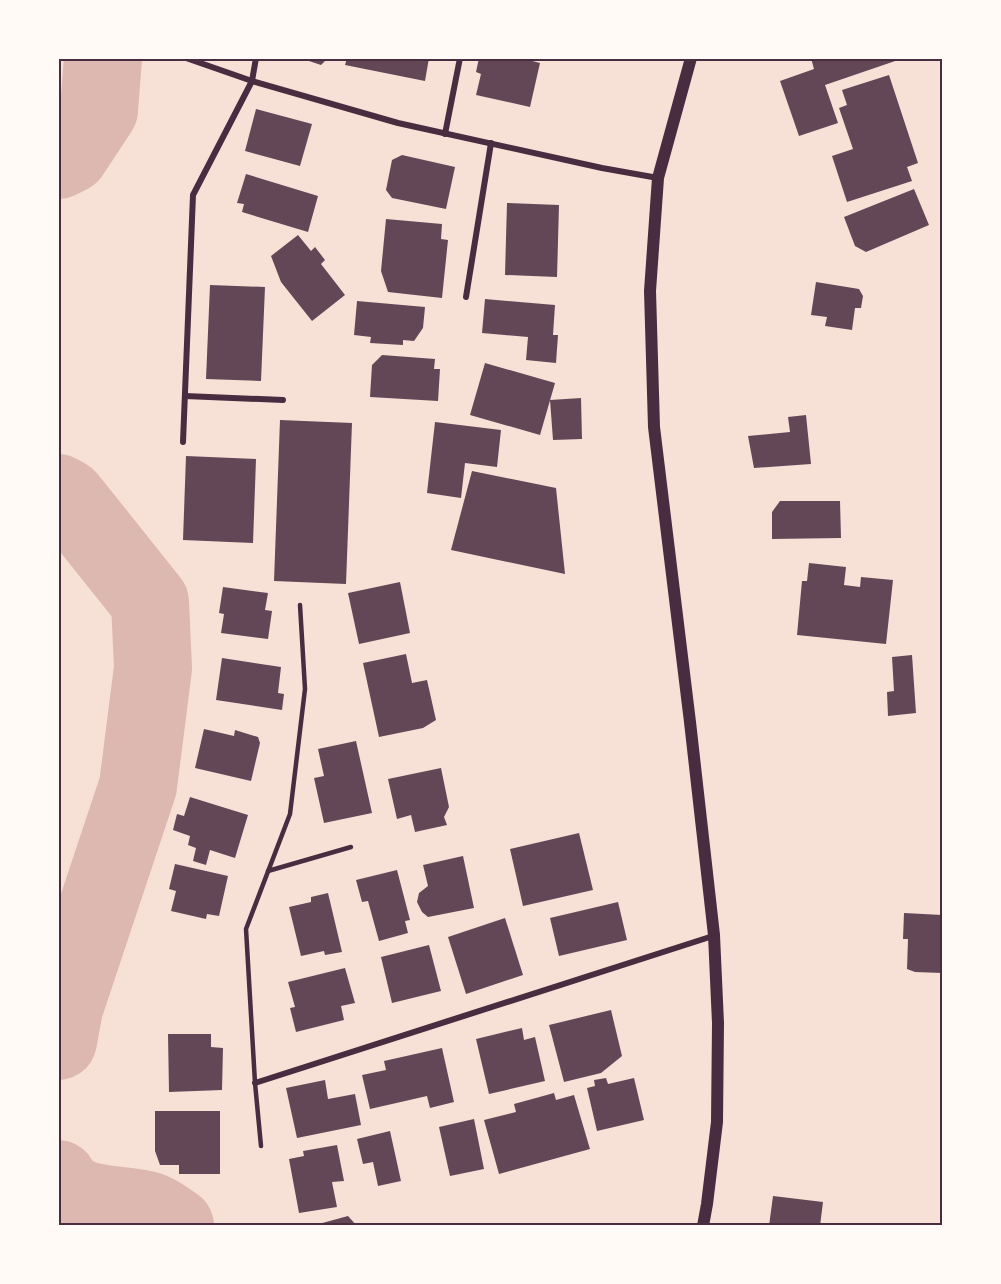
<svg xmlns="http://www.w3.org/2000/svg" width="1001" height="1284" font-family="Jost,sans-serif">
<rect width="100%" height="100%" fill="#f7e1d7"/>
<g fill="none" stroke-linecap="round" stroke-linejoin="round">
<g stroke="#dcb8b0" stroke-width="78">
<polyline points="58,160 70,154 99,110 103,58"/>
<polyline points="58,493 67,498 150,602 153,668 138,786 64,1008 58,1041"/>
<path d="M 58,1179 C 75,1210 121,1202 150,1211 C 159,1214 167,1221 175,1226"/>
</g>
</g>
<g fill="#644757">
<polygon points="300,58 328,58 321,65"/>
<polygon points="347,58 429,58 425,81 345,65"/>
<polygon points="479,58 521,58 540,63 530,107 476,95 481,74 476,72"/>
<polygon points="811,58 901,58 901,59 825,85 838,123 799,136 780,81 814,69"/>
<polygon points="889,75 918,163 907,167 912,181 847,202 832,156 853,149 839,108 847,105 842,90"/>
<polygon points="256,109 312,124 300,166 245,151"/>
<polygon points="402,155 455,167 446,209 392,198 386,190 392,160"/>
<polygon points="246,174 318,196 308,232 242,212 244,204 237,203"/>
<polygon points="914,189 929,225 866,252 855,246 844,217"/>
<polygon points="507,203 559,205 557,277 505,275"/>
<polygon points="386,219 442,224 441,239 448,240 442,298 388,292 381,271"/>
<polygon points="298,235 311,251 315,247 325,260 321,264 345,295 312,321 281,282 271,256"/>
<polygon points="816,282 859,289 863,296 861,308 855,308 852,330 825,326 827,317 811,315"/>
<polygon points="210,285 265,287 261,381 206,379"/>
<polygon points="485,299 555,305 553,335 558,335 556,363 526,360 528,337 482,333"/>
<polygon points="357,301 425,307 423,328 414,341 403,340 403,345 370,343 371,337 354,335"/>
<polygon points="382,355 435,359 434,369 440,369 438,401 370,397 372,365"/>
<polygon points="485,363 555,383 540,435 470,415"/>
<polygon points="581,398 582,439 553,440 550,400"/>
<polygon points="806,415 811,464 754,468 748,436 790,432 788,417"/>
<polygon points="280,420 352,423 346,584 274,581"/>
<polygon points="435,422 501,430 497,467 465,463 461,498 427,493"/>
<polygon points="186,456 256,459 253,543 183,540"/>
<polygon points="472,471 556,488 565,574 451,550"/>
<polygon points="780,501 840,501 841,538 772,539 772,512"/>
<polygon points="809,563 846,567 844,585 860,587 861,577 893,580 886,644 797,635 802,581 807,581"/>
<polygon points="400,582 410,633 359,644 348,593"/>
<polygon points="223,587 268,593 265,610 272,611 268,639 221,633 224,614 219,613"/>
<polygon points="406,654 412,683 427,680 436,720 423,728 379,737 363,663"/>
<polygon points="912,655 916,713 888,716 887,692 894,691 892,657"/>
<polygon points="222,658 281,667 278,693 284,694 282,710 216,700"/>
<polygon points="204,729 234,736 235,730 258,737 260,743 251,781 195,768"/>
<polygon points="356,741 372,813 324,823 314,778 324,776 318,749"/>
<polygon points="441,768 449,807 444,817 447,825 415,832 411,815 397,819 388,779"/>
<polygon points="190,797 248,815 235,858 210,850 206,865 193,861 196,848 188,845 190,836 173,830 177,814 184,816"/>
<polygon points="579,833 593,890 523,906 510,849"/>
<polygon points="463,856 474,908 428,917 422,912 417,902 419,893 428,886 423,865"/>
<polygon points="175,864 228,876 219,916 207,914 206,919 171,911 176,891 169,889"/>
<polygon points="397,870 410,920 405,921 408,933 379,941 368,901 362,902 356,880"/>
<polygon points="328,893 342,952 325,955 324,951 301,956 289,907 311,902 311,897"/>
<polygon points="618,902 627,940 559,956 550,918"/>
<polygon points="904,913 942,915 942,973 915,972 907,969 908,939 903,939"/>
<polygon points="505,918 523,975 466,994 448,937"/>
<polygon points="429,945 441,991 392,1003 381,957"/>
<polygon points="345,968 355,1003 341,1006 344,1020 296,1032 290,1008 295,1007 288,982"/>
<polygon points="611,1010 622,1056 601,1073 564,1082 549,1025"/>
<polygon points="522,1028 524,1040 535,1037 545,1081 489,1094 476,1039"/>
<polygon points="168,1034 211,1034 211,1047 223,1048 222,1090 169,1092"/>
<polygon points="442,1048 454,1102 430,1108 427,1096 370,1109 362,1075 386,1070 384,1061"/>
<polygon points="606,1078 608,1084 634,1078 644,1120 597,1131 587,1088 595,1086 594,1080"/>
<polygon points="325,1080 328,1099 355,1094 361,1125 297,1138 286,1088"/>
<polygon points="554,1093 556,1100 574,1095 590,1149 499,1174 484,1120 516,1112 514,1104"/>
<polygon points="155,1111 220,1111 220,1174 179,1174 179,1165 160,1165 155,1151"/>
<polygon points="474,1119 484,1169 450,1176 439,1127"/>
<polygon points="390,1131 401,1181 378,1186 373,1162 363,1164 357,1139"/>
<polygon points="337,1145 344,1181 332,1182 337,1207 299,1213 289,1159 304,1156 303,1151"/>
<polygon points="773,1196 823,1202 820,1226 769,1226"/>
<polygon points="348,1216 357,1226 315,1226 315,1225"/>
</g>
<g fill="none" stroke-linecap="round" stroke-linejoin="round">
<g stroke="#4a2c40" stroke-width="4.5">
<polyline points="268,871 351,847"/>
<polyline points="261,1146 255,1083 246,929 290,814 305,689 300,605"/>
</g>
<g stroke="#4a2c40" stroke-width="6">
<polyline points="186,58 252,81 398,123 602,168 658,178"/>
<polyline points="445,134 460,58"/>
<polyline points="466,297 491,143"/>
<polyline points="185,396 283,400"/>
<polyline points="183,442 193,195 252,81 256,58"/>
<polyline points="255,1083 713,936"/>
</g>
<polyline stroke="#4a2c40" stroke-width="12" points="691,58 658,178 650,291 654,427 690,722 714,935 718,1023 717,1122 707,1204 703,1226"/>
</g>
<rect width="1001" height="1284" fill="none" stroke="#fffaf5" stroke-width="120"/>
<rect x="60" y="60" width="881" height="1164" fill="none" stroke="#4a2c40" stroke-width="2"/>
</svg>
